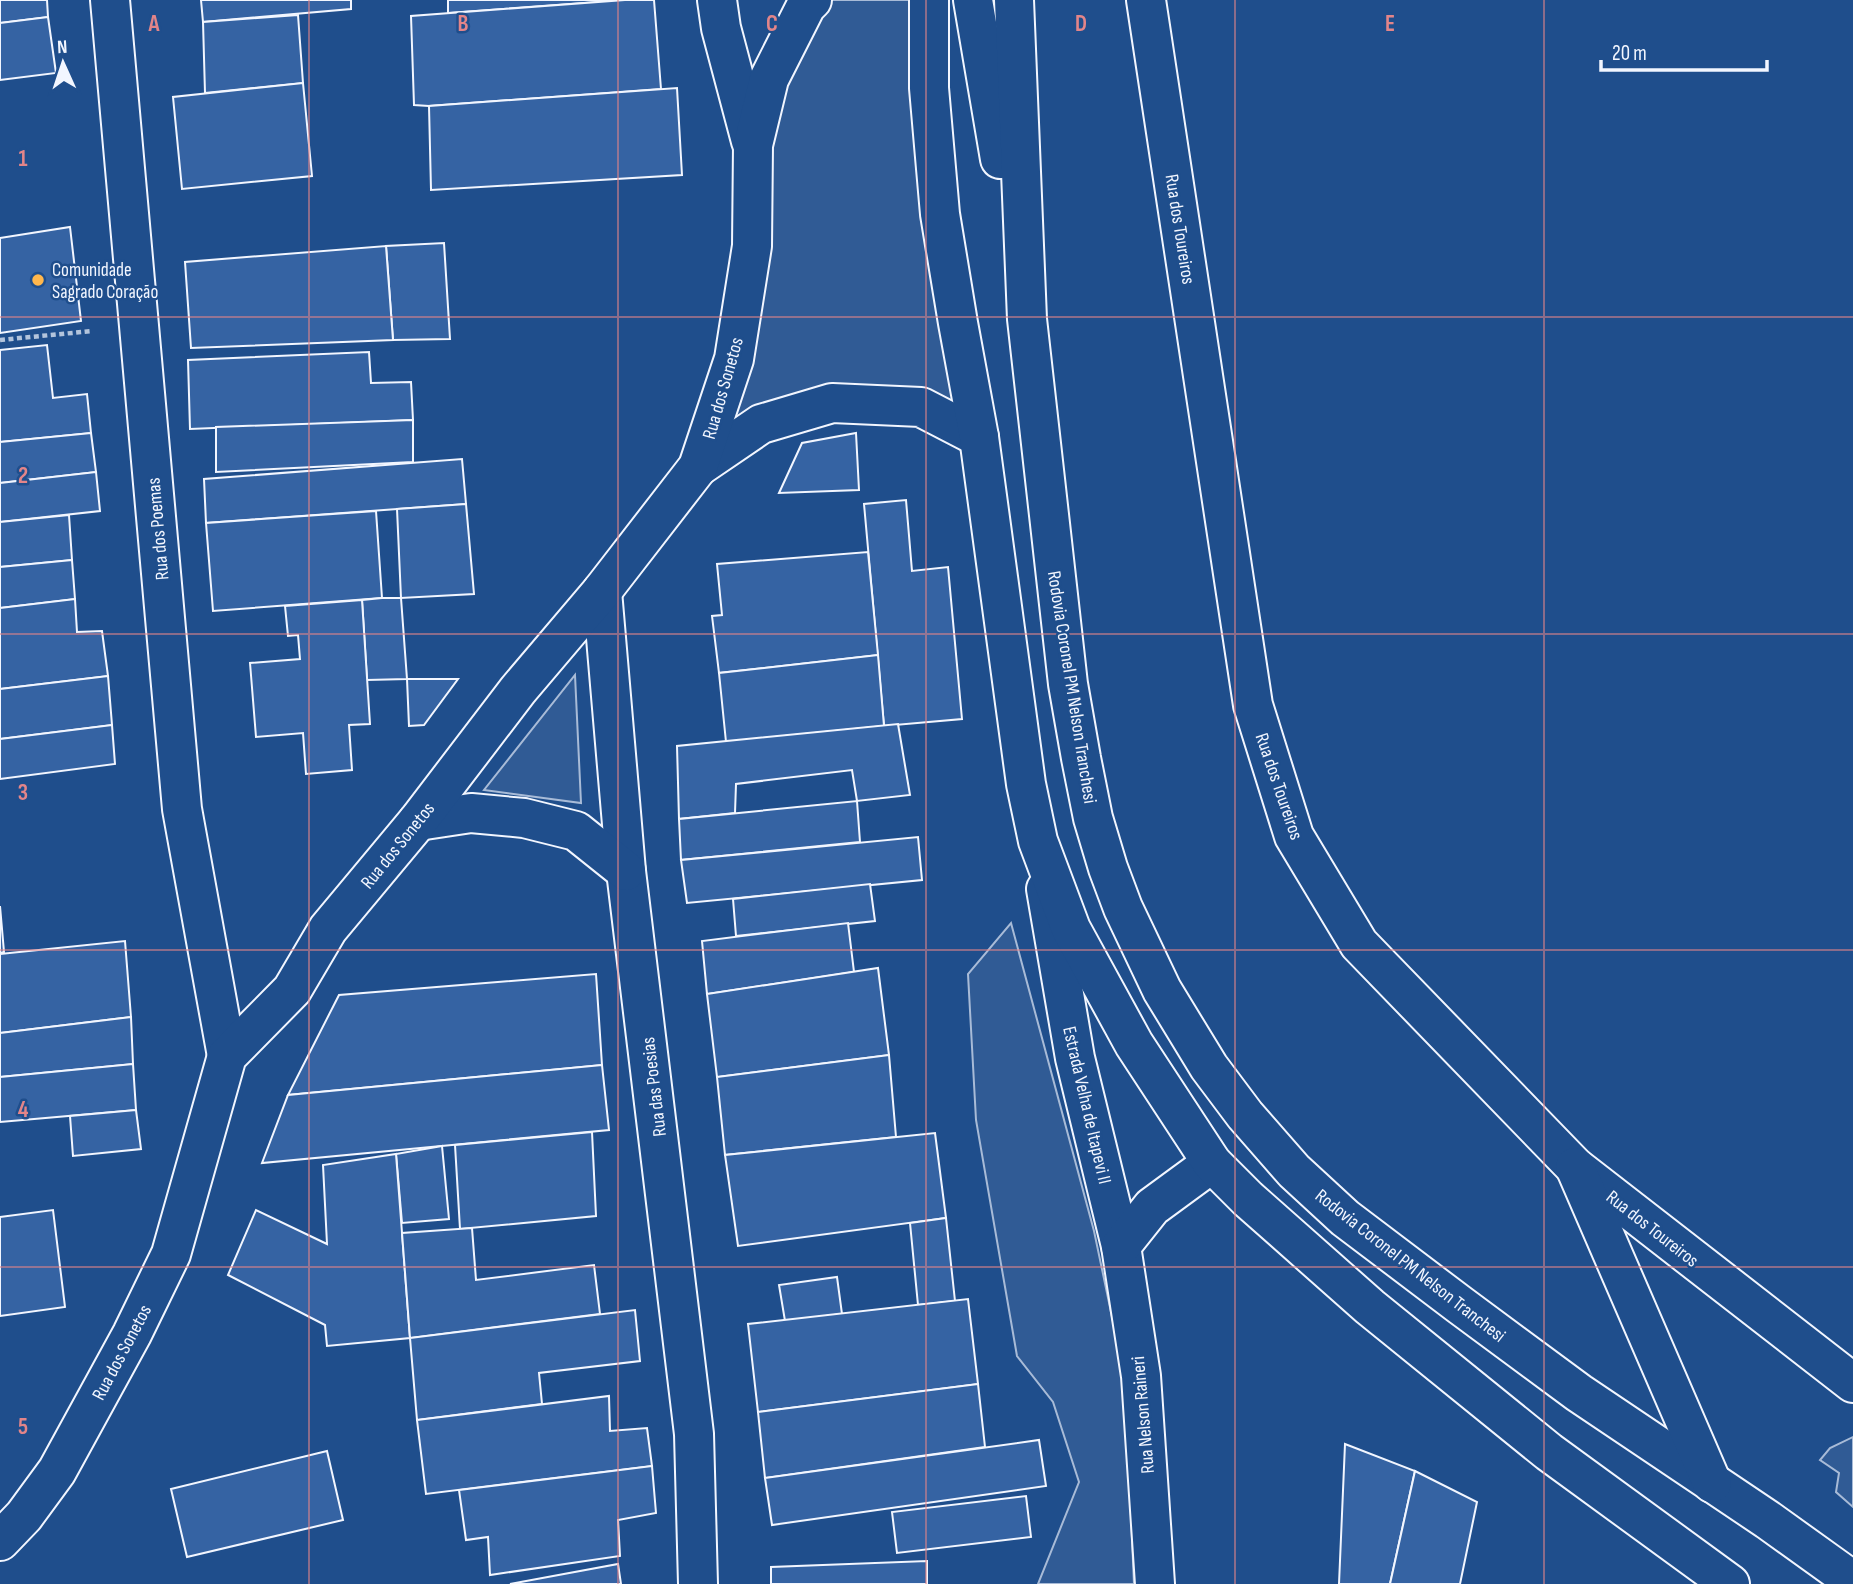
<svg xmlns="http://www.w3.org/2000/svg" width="1853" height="1584" font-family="'Sofia Sans Condensed',sans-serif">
<rect width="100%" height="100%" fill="#1f4e8c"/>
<g fill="#305b95" stroke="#a8bbd7" stroke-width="2">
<polygon points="812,0 929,0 979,437 832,403 698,467 753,145"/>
<polygon points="575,675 581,803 484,790"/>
<polygon points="1011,923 1094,1231 1125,1379 1134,1584 1038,1584 1079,1482 1053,1402 1017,1356 976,1120 968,974"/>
<polygon points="1853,1437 1853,1507 1836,1492 1839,1473 1820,1460 1830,1448"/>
</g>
<g fill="#3563a3" stroke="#f2f6ff" stroke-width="2">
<polygon points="0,0 47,0 48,17 0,23"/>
<polygon points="201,0 351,0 351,9 203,22"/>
<polygon points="448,0 625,0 448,13"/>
<polygon points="625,0 654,0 661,89 429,106 414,105 411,16"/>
<polygon points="298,15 303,83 205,93 203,22"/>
<polygon points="48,17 56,73 0,80 0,23"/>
<polygon points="303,83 312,176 182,189 173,97"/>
<polygon points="677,88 682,175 431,190 429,106"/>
<polygon points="70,227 81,321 0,333 0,238"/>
<polygon points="444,243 450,339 393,340 386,246"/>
<polygon points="386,246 393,340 191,348 185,262"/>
<polygon points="47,345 53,398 87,394 91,433 0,442 0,350"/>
<polygon points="369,352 371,383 411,382 413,420 190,429 188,360"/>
<polygon points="413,420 413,462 216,472 216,427"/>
<polygon points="91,433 96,472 0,483 0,442"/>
<polygon points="856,433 859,490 779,493 802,443"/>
<polygon points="462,459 466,504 206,523 204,479"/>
<polygon points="96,472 100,511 0,522 0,483"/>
<polygon points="906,500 912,571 948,567 962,719 884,726 864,504"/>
<polygon points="466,504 474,594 401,598 397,509"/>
<polygon points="376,511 382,598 213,611 206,523"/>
<polygon points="69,515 72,560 0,567 0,522"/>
<polygon points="868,552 878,655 719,673 712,616 722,615 717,564"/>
<polygon points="72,560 75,599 0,608 0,567"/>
<polygon points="382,598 401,598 407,679 367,680 362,600"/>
<polygon points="75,599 77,632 102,631 108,676 0,689 0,608"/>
<polygon points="362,600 370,724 349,725 352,770 306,774 303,733 256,737 250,663 300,659 298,635 288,636 285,606"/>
<polygon points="878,655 884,726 726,742 719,673"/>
<polygon points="108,676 112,725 0,739 0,689"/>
<polygon points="407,679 458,679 424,725 409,726"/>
<polygon points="898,724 910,795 857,801 852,770 736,784 735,813 679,819 677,746"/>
<polygon points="112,725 115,764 0,779 0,739"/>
<polygon points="857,801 860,842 681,860 679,819"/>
<polygon points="918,837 922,880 687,903 681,860"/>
<polygon points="870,884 875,921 736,936 733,899"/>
<polygon points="0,906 4,952 0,953"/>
<polygon points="848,923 854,972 707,994 702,941"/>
<polygon points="125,941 131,1017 0,1033 0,954"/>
<polygon points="878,968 889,1055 717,1077 707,994"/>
<polygon points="596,974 602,1065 288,1095 339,995"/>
<polygon points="131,1017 133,1064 0,1077 0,1033"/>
<polygon points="889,1055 896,1137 725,1155 717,1077"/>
<polygon points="133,1064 136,1110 0,1122 0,1077"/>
<polygon points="602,1065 609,1130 262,1163 288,1095"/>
<polygon points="136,1110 141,1149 73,1156 70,1116"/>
<polygon points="592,1132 596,1216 460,1229 455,1145"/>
<polygon points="935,1133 946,1218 738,1246 725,1155"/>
<polygon points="442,1146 449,1219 402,1223 396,1154"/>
<polygon points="396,1154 410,1338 327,1346 325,1325 228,1275 256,1210 327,1244 323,1165"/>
<polygon points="53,1210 65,1307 0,1316 0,1217"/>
<polygon points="946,1218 955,1301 918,1305 910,1223"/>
<polygon points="472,1228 476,1280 594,1265 600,1314 410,1338 402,1233"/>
<polygon points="837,1277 842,1314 785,1321 779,1285"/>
<polygon points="968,1299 978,1384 758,1412 748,1324"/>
<polygon points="635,1310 640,1361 539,1373 542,1404 417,1420 410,1338"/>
<polygon points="978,1384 985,1447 765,1478 758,1412"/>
<polygon points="609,1396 610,1431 647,1428 652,1466 426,1494 417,1420"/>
<polygon points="1039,1440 1046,1486 772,1525 765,1478"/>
<polygon points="1345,1444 1415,1471 1390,1584 1339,1584"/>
<polygon points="327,1451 343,1520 187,1557 171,1489"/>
<polygon points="652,1466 656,1513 618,1520 620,1556 490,1575 488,1537 466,1540 459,1490"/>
<polygon points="1415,1471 1477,1502 1460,1584 1390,1584"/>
<polygon points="1026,1496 1031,1537 897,1553 892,1512"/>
<polygon points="927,1561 927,1584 771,1584 771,1567"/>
<polygon points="618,1564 621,1584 510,1584"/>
</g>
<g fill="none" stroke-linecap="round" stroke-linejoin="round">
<defs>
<g id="street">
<polyline points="110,0 182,809 227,1056"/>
<polyline points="717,0 721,28 751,141"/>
<polyline points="1146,0 1253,705 1294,836 1359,944 1575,1167 1853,1383"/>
<polyline points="698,467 761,424 832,403 921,407 979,437"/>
<polyline points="602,591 626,871 694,1434 698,1584"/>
<polyline points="418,821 471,813 524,818 576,831 626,871"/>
<polyline points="0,1541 24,1516 57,1471 132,1334 171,1254 227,1056 292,990 328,929 418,821 518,690 602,591 698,467 734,359 752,246 753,145 769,79 806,6 812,0"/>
</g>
<g id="secondary">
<polyline points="1046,889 1075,1058 1121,1246 1141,1376 1155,1584"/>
<polyline points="1121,1246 1152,1207 1212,1163"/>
</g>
<g id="highway">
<polyline points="929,0 929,88 940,214 958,323 979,437 1026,784 1038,841 1071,929 1134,1044 1212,1163 1248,1199 1370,1307 1549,1452 1730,1584"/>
<polyline points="973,0 1000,159"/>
<polyline points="1014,0 1027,319 1068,684 1081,758 1093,818 1108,868 1123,908 1162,990 1209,1067 1245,1115 1294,1171 1345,1218 1460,1305 1579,1393 1768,1520 1853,1581"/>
<polyline points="1575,1167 1712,1483"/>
</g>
</defs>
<use href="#street" stroke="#f2f6ff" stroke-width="42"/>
<use href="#secondary" stroke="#f2f6ff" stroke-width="42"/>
<use href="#highway" stroke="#f2f6ff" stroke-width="42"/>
<polyline stroke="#b3c4dc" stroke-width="4.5" stroke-dasharray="5 3.5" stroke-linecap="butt" points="0,340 92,331"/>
<use href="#street" stroke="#1f4e8c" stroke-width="38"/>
<use href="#secondary" stroke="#1f4e8c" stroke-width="38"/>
<use href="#highway" stroke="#1f4e8c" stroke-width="38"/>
</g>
<path fill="none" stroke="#e38589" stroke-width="2" stroke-opacity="0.55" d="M 309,0 L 309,1584M 618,0 L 618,1584M 926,0 L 926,1584M 1235,0 L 1235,1584M 1544,0 L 1544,1584M 0,317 L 1853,317M 0,634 L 1853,634M 0,950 L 1853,950M 0,1267 L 1853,1267"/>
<circle fill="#ffb74d" stroke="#1f4e8c" stroke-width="2.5" cx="38" cy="280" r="7"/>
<g text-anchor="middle" stroke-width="5" stroke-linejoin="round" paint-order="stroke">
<g font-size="19" fill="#f2f6ff" stroke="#1f4e8c">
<text transform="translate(1181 229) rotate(81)" y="7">Rua dos Toureiros</text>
<text transform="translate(722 388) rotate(-74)" y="7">Rua dos Sonetos</text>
<text transform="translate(157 529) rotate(-95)" y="7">Rua dos Poemas</text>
<text transform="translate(1073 687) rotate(81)" y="7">Rodovia Coronel PM Nelson Tranchesi</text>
<text transform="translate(1280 786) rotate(71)" y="7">Rua dos Toureiros</text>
<text transform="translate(397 845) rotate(-51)" y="7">Rua dos Sonetos</text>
<text transform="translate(653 1087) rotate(-97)" y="7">Rua das Poesias</text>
<text transform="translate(1088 1105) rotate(77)" y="7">Estrada Velha de Itapevi II</text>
<text transform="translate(1653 1228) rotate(38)" y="7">Rua dos Toureiros</text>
<text transform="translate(1411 1265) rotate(38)" y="7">Rodovia Coronel PM Nelson Tranchesi</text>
<text transform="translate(121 1352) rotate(-62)" y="7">Rua dos Sonetos</text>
<text transform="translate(1142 1415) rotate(-95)" y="7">Rua Nelson Raineri</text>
</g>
<g font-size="19" fill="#f2f6ff" stroke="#1f4e8c" text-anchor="start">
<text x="52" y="276">Comunidade<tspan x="52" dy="22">Sagrado Coração</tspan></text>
</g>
</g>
<g font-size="23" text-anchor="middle" font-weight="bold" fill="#e38589" stroke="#1f4e8c" stroke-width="5" stroke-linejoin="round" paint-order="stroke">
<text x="154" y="31">A</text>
<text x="463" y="31">B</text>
<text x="772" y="31">C</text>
<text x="1081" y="31">D</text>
<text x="1390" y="31">E</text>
<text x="23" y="166">1</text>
<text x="23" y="483">2</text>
<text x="23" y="800">3</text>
<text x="23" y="1117">4</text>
<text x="23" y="1434">5</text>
</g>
<g transform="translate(63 63) rotate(357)" stroke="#1f4e8c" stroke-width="5" paint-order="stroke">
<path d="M0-5L12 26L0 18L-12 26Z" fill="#f2f6ff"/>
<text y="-10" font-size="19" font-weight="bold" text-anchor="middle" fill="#f2f6ff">N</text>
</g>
<path d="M1601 60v10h166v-10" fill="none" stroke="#f2f6ff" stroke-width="3.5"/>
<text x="1612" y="60" font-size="21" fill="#f2f6ff" stroke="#1f4e8c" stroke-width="5" paint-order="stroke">20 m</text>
</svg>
